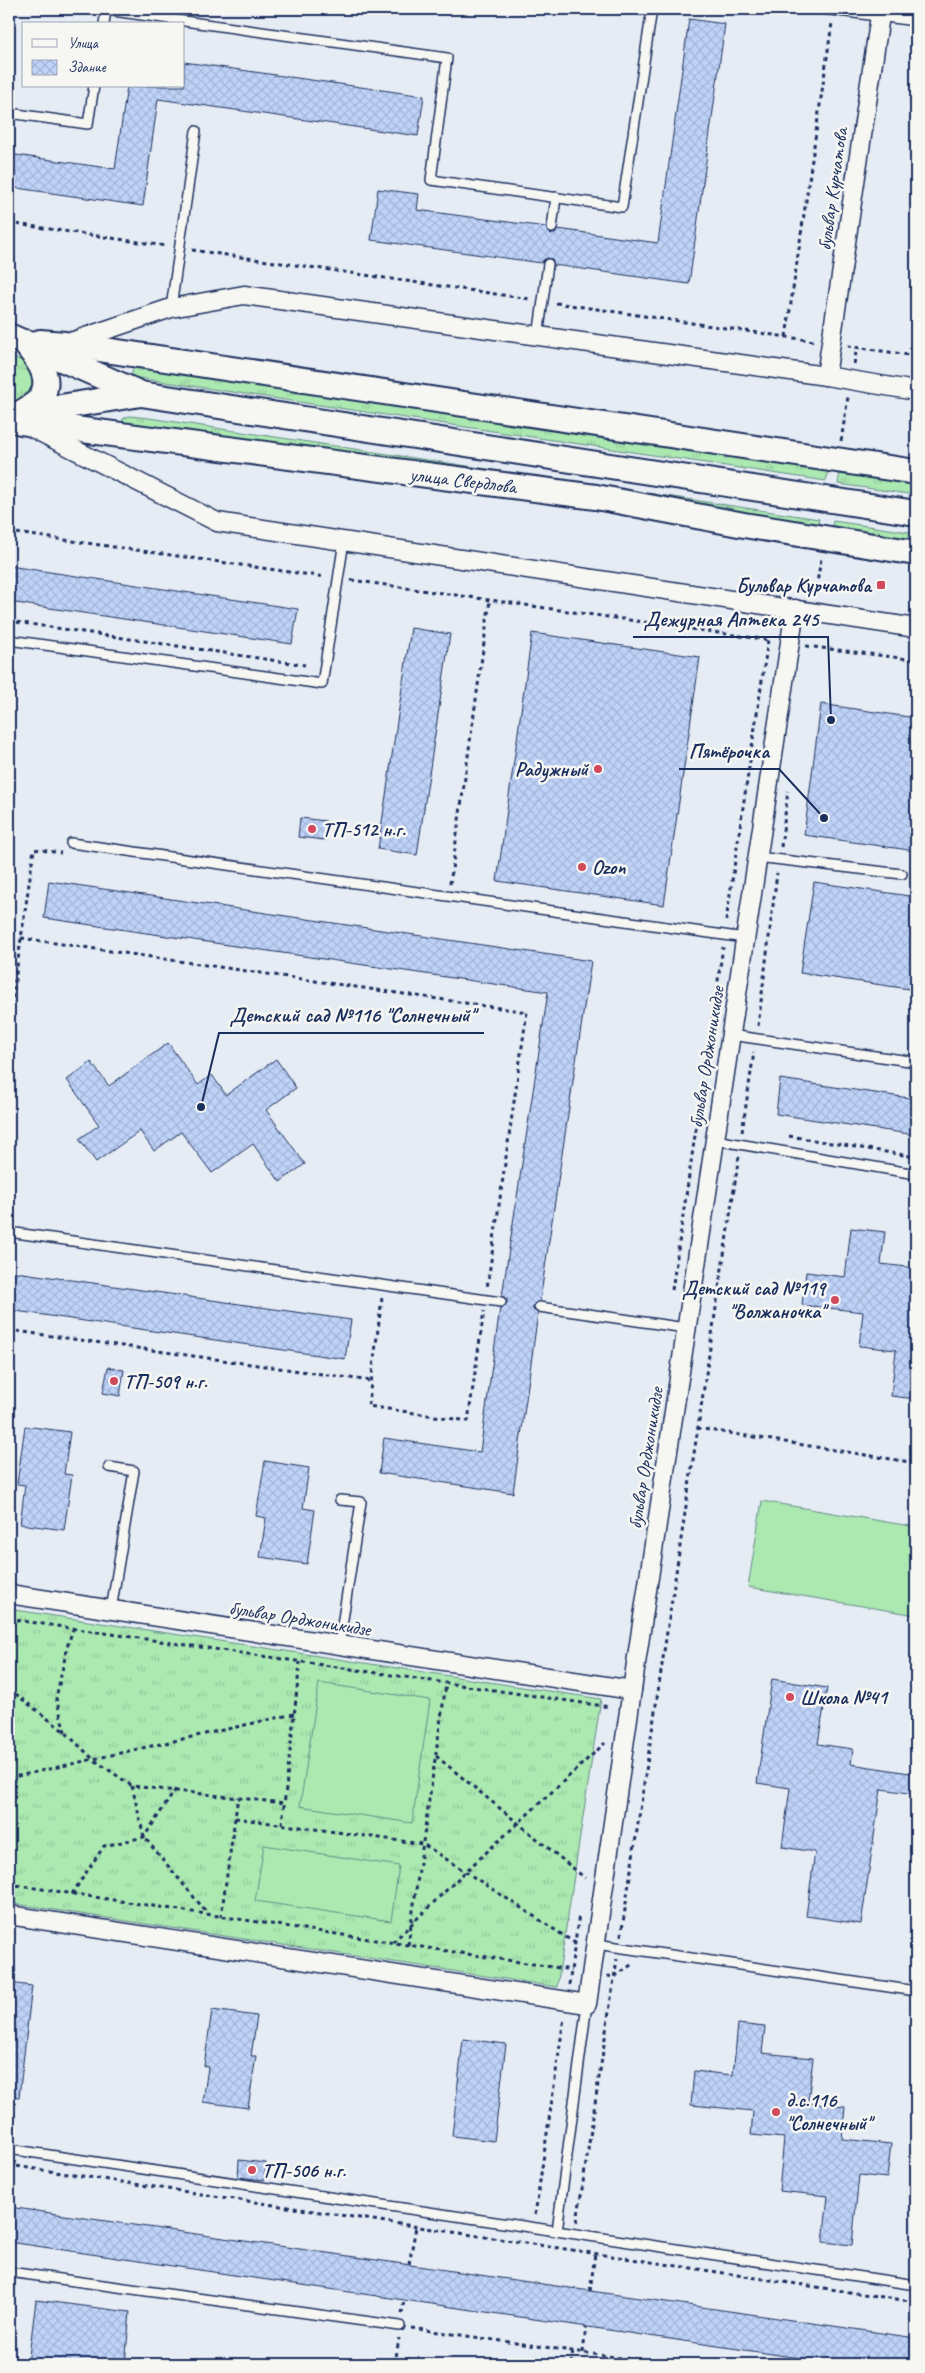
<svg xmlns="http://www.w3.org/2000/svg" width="925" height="2373" font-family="Caveat,sans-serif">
<defs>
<pattern id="grass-tufts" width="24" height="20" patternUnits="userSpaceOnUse" patternTransform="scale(1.25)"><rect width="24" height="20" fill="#abe9b1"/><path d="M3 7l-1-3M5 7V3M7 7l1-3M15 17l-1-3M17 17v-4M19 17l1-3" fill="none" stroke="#93c89b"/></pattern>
<pattern id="building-cross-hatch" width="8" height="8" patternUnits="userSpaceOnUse" patternTransform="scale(1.25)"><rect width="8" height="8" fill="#bfd3f8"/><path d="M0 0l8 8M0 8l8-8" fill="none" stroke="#a4b5d7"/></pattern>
</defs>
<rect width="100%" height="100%" fill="#e6ecf4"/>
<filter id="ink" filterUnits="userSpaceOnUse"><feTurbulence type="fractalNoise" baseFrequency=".02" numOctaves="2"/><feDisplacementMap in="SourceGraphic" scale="10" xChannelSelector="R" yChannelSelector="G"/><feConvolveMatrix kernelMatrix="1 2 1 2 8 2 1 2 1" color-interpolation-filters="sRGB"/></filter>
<g filter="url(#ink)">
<g fill="url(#grass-tufts)" stroke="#638c88">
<polygon points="9,356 31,364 37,389 18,404 9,404"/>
<polygon points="139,367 206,377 828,470 826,481 132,377 132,370"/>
<polygon points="129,416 149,418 819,519 817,530 123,425 123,419"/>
<polygon points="840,472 916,483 916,495 838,484"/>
<polygon points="833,521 916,533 916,544 831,532"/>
<polygon points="9,1609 601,1699 557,1987 9,1903"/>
</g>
<g fill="#abe9b1" stroke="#638c88">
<polygon points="762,1501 916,1527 916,1615 748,1587"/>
<polygon points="319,1683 430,1700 412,1823 300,1806"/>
<polygon points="264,1845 399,1866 391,1921 255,1901"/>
</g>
<g fill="url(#building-cross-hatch)" stroke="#1b2f5e">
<polygon points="689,19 725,24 689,284 554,265 552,259 548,258 543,260 542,263 371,240 378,189 419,194 417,210 546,227 551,234 555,234 558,229 658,243"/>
<polygon points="184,62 424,96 418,136 158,99 143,206 9,187 9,154 115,169 127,86 184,86"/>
<polygon points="9,566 298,609 292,644 9,602"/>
<polygon points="411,628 450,634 417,855 378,849"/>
<polygon points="532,633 700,657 664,905 497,881"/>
<polygon points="821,704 916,718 916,851 804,835"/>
<polygon points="300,818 326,821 324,840 298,837"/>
<polygon points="49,881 591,961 540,1301 533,1306 533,1310 538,1313 513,1493 379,1473 384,1438 480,1452 500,1308 507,1303 507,1299 502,1296 548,992 44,918"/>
<polygon points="814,882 916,897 916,990 800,973"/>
<polygon points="168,1043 198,1085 212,1075 226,1095 276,1059 296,1088 266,1110 305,1164 280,1182 253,1144 212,1173 181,1132 154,1151 140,1131 96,1162 79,1139 99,1125 67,1080 91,1062 109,1086"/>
<polygon points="780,1079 916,1099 916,1135 776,1114"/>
<polygon points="851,1228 885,1232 881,1264 916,1268 916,1399 891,1396 896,1350 859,1346 863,1312 802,1305 806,1272 845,1277"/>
<polygon points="9,1271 351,1320 345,1359 9,1310"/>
<polygon points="108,1367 124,1370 120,1396 103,1393"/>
<polygon points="25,1426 70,1432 64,1474 72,1475 64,1530 20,1524 25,1485 17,1484"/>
<polygon points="265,1461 309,1468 303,1508 315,1510 307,1564 260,1557 266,1518 256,1516"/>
<polygon points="772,1679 827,1688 818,1744 853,1749 851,1764 916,1774 916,1794 881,1789 861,1924 806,1916 815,1852 782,1847 790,1788 757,1783"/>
<polygon points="9,1983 32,1986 19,2097 9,2096"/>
<polygon points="212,2010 257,2016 251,2056 256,2056 248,2108 203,2102 208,2067 204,2066"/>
<polygon points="738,2024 765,2027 762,2053 813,2058 808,2103 845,2107 842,2139 891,2144 887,2178 859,2175 852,2245 823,2242 828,2196 779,2191 784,2138 751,2135 753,2111 691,2105 694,2071 733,2075"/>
<polygon points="463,2039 506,2044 494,2141 452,2136"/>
<polygon points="239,2160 266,2163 264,2180 238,2177"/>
<polygon points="9,2207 916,2338 916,2364 840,2364 9,2242"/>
<polygon points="36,2300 130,2312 125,2364 28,2364"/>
</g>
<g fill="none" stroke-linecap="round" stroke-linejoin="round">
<defs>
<g id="lane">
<polyline points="823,9 916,21"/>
<polyline points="104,24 106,10 447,58 431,180 622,207 652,9"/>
<polyline points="9,113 88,124 94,86"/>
<polyline points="552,228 556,197"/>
<polyline points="171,308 196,131"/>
<polyline points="538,337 548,264"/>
<polyline points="9,640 322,684 344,541"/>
<polyline points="71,843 745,938"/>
<polyline points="757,857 902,874"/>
<polyline points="731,1035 916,1062"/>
<polyline points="715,1140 916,1174"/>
<polyline points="9,1232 501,1302"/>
<polyline points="539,1307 686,1328"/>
<polyline points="109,1467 134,1471 111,1610"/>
<polyline points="339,1645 361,1502 340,1500"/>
<polyline points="596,1944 916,1991"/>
<polyline points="9,2149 916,2285"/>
<polyline points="557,2231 587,2004"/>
<polyline points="9,2272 400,2326"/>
</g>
<g id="street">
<polyline points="68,343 171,308 244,295 826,376 916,391"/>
<polyline points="826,376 881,9"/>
<polyline points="32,428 217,522 916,628"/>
<polyline points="9,1594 632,1690 795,609"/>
<polyline points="9,1915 587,2004 632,1690"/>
</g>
<g id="secondary">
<polyline points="9,336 141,394 916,513"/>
<polyline points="40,342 65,344 916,472"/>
<path d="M 21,413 C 27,409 36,404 40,399 C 55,378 36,358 24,342"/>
<polyline points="17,414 141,394"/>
<polyline points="9,418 21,422 596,497 744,525 916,553"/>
</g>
</defs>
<use href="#lane" stroke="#1b2f5e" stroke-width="12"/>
<use href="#street" stroke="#1b2f5e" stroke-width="21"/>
<use href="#secondary" stroke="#1b2f5e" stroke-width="28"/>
<g stroke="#1b2f5e" stroke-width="3" stroke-dasharray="4 4" stroke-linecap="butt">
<polyline points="9,223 166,246"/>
<polyline points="192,250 530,299"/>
<polyline points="556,303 814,341"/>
<polyline points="786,337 832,23"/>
<polyline points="848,346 916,356"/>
<polyline points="854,364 857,347"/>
<polyline points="841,441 848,397"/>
<polyline points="9,532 325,577"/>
<polyline points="351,580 768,640"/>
<polyline points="815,595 821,559"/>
<polyline points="9,621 305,665"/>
<polyline points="806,646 916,660"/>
<polyline points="781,847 788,791"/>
<polyline points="450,884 490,600"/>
<polyline points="726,921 768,640"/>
<polyline points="21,938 527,1012 487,1288"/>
<polyline points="9,1022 34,849 61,853"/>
<polyline points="758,1026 777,873"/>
<polyline points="742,1132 754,1052"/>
<polyline points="789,1136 916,1157"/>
<polyline points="672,1290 723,947"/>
<polyline points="382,1298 368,1406 468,1421 484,1311"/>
<polyline points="9,1330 371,1381"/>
<polyline points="697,1428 916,1463"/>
<polyline points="9,1619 610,1707"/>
<polyline points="9,1689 65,1732 93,1759 132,1786 284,1803"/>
<polyline points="65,1732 56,1698 68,1644 73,1629"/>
<polyline points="436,1756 585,1878"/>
<polyline points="9,1778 294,1714"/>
<polyline points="132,1786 144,1837 208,1914"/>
<polyline points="235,1818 423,1844 575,1943"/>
<polyline points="282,1824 300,1662"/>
<polyline points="9,1884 572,1970"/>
<polyline points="72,1894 104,1846 144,1837 176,1789"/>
<polyline points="221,1917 238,1797"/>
<polyline points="621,1936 739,1156"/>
<polyline points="393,1942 465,1872 605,1743"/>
<polyline points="408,1945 446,1684"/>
<polyline points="607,1976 614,1977 634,1963"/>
<polyline points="569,1985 579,1914"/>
<polyline points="9,2165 916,2302"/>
<polyline points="535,2215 564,2018"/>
<polyline points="577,2222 617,1959"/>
<polyline points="409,2264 416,2227"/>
<polyline points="590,2291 595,2254"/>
<polyline points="402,2314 404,2300"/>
<polyline points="411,2328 663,2364"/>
<polyline points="583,2353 586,2327"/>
<polyline points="395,2364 399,2338"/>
<polyline points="571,2364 573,2351"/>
</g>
<use href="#lane" stroke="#f6f6f2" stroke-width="9"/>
<use href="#street" stroke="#f6f6f2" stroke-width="18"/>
<use href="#secondary" stroke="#f6f6f2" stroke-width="24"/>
</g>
</g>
<g fill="#d1495b" stroke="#f6f6f2" stroke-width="2">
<rect x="876" y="580" width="10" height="10" rx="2.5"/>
<circle cx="598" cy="769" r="5"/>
<circle cx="312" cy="829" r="5"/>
<circle cx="582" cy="867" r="5"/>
<circle cx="835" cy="1300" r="5"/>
<circle cx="114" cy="1381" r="5"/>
<circle cx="790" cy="1697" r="5"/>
<circle cx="776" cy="2112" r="5"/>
<circle cx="252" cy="2170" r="5"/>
</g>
<g text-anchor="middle" stroke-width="5" stroke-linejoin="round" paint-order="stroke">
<g font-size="20" fill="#1b2f5e" stroke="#f6f6f2">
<text transform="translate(832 189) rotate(-82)" y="7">бульвар Курчатова</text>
<text transform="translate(463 480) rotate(7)" y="7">улица Свердлова</text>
<text transform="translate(706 1057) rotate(-81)" y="7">бульвар Орджоникидзе</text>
<text transform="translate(645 1458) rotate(-81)" y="7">бульвар Орджоникидзе</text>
<text transform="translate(300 1618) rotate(9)" y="7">бульвар Орджоникидзе</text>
</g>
<g font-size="20" font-weight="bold" fill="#1b2f5e" stroke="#f6f6f2" text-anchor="start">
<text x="871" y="592" text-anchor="end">Бульвар Курчатова</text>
<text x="588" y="776" text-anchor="end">Радужный</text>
<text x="322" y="836">ТП-512 н.г.</text>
<text x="592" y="874">Ozon</text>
<text x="825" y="1295" text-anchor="end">Детский сад №119<tspan x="825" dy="23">"Волжаночка"</tspan></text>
<text x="124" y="1388">ТП-509 н.г.</text>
<text x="800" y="1704">Школа №41</text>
<text x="786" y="2107">д.с.116<tspan x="786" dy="23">"Солнечный"</tspan></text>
<text x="262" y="2177">ТП-506 н.г.</text>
</g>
</g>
<path fill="none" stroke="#1b2f5e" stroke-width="2" d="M831 720L828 637H633M824 818L779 769H679M201 1107L219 1033H484"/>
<g fill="#1b2f5e" stroke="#f6f6f2" stroke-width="2">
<circle cx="831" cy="720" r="5"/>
<circle cx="824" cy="818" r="5"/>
<circle cx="201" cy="1107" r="5"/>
</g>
<g font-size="21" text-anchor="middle" font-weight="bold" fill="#1b2f5e" stroke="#f6f6f2" stroke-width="5" stroke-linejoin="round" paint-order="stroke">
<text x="731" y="626">Дежурная Аптека 245</text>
<text x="729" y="758">Пятёрочка</text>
<text x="352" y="1022">Детский сад №116 "Солнечный"</text>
</g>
<rect width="925" height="2373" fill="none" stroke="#f6f6f2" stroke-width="30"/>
<rect x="15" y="15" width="895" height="2343" fill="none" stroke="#1b2f5e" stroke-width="2" filter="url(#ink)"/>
<rect x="22" y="22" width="162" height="65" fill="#f6f6f2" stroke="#9ea6b7"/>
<rect x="32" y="39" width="25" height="8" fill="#f6f6f2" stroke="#9ea6b7"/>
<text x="68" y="48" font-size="15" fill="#1b2f5e">Улица</text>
<rect x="32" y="60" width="25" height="15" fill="url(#building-cross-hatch)" stroke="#9ea6b7"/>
<text x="68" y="72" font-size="15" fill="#1b2f5e">Здание</text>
</svg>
